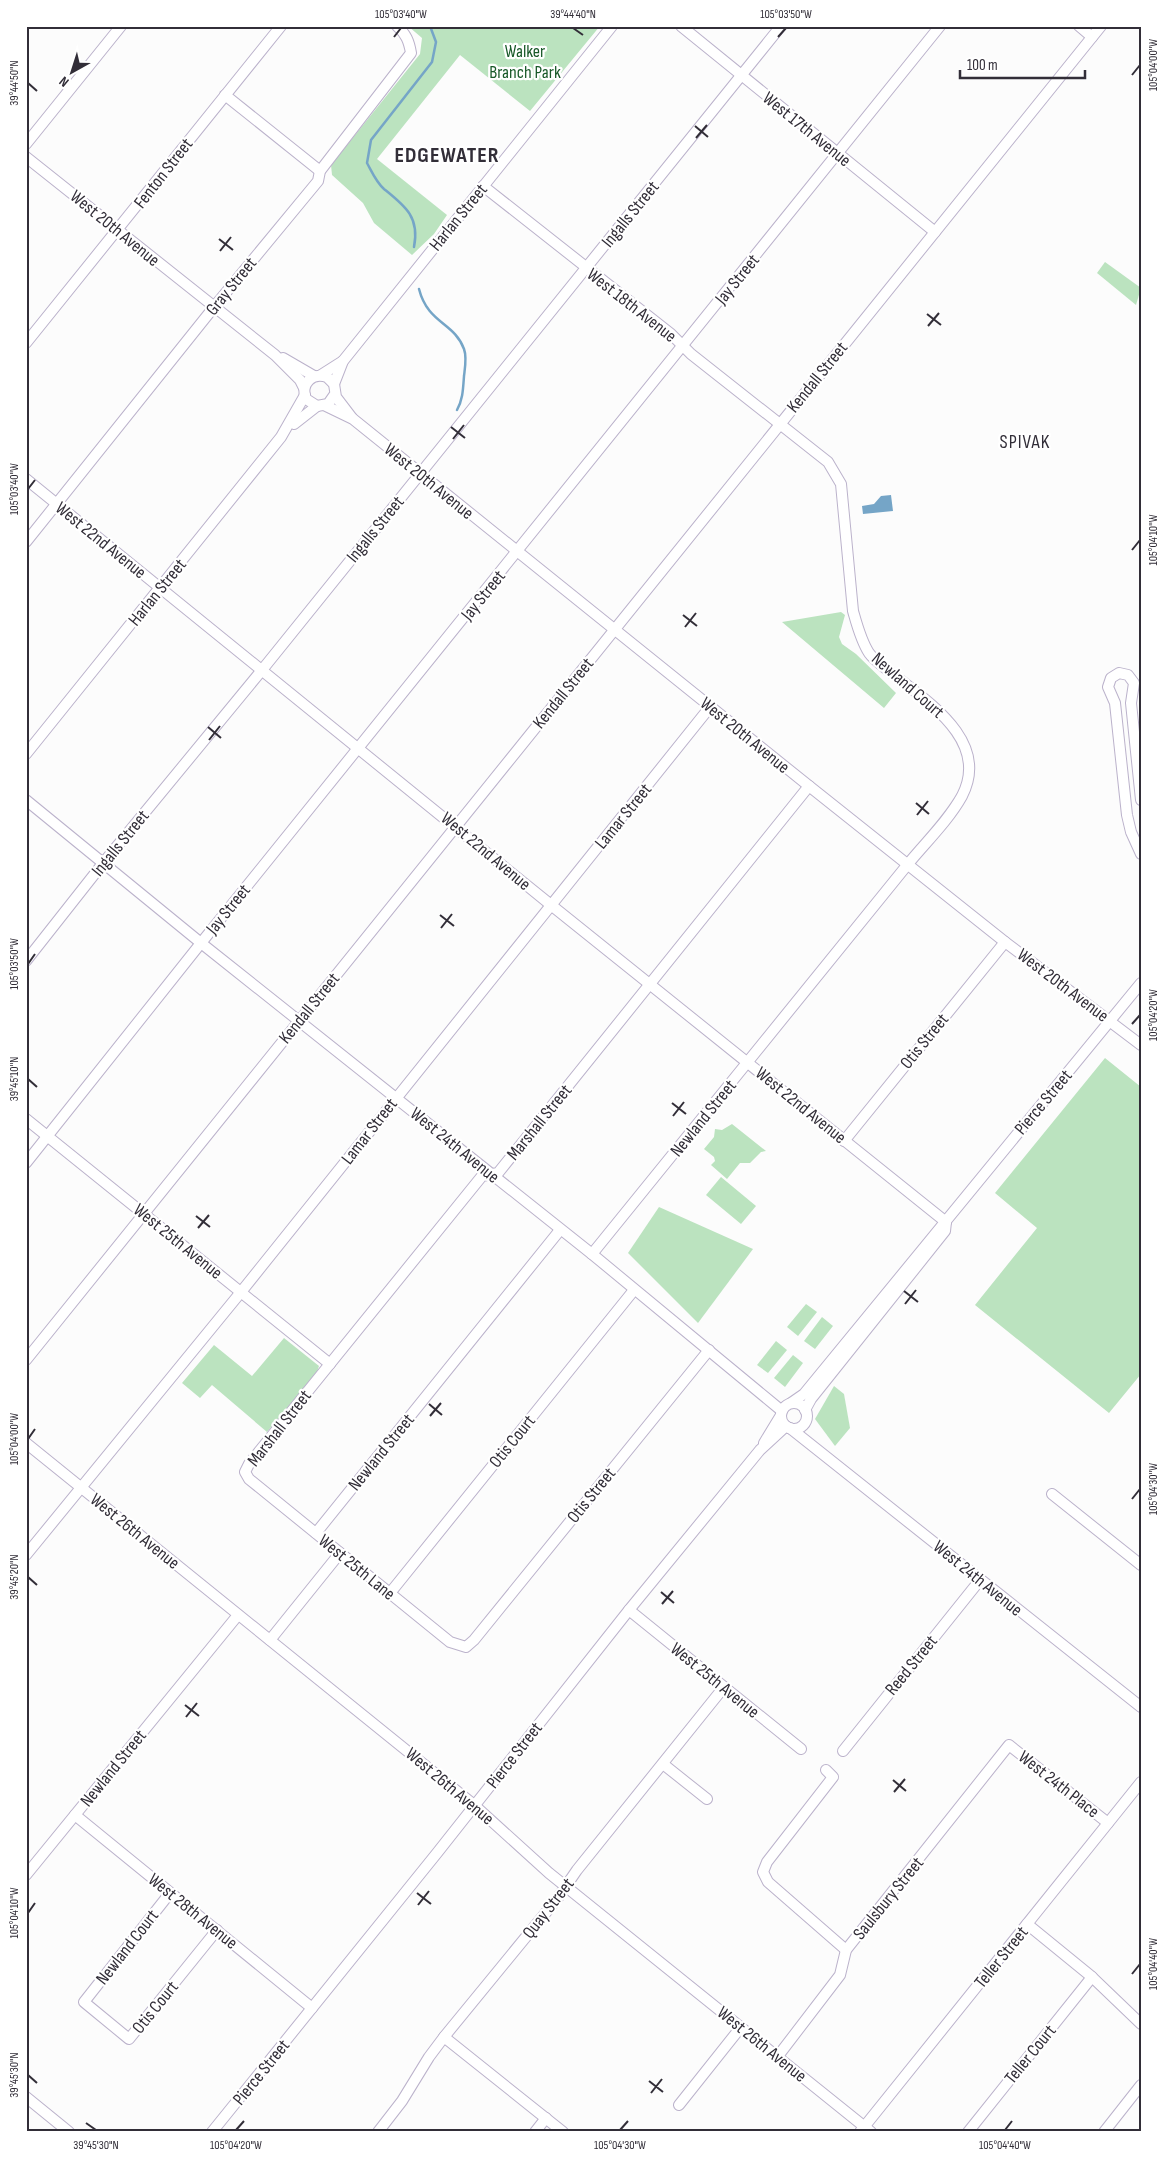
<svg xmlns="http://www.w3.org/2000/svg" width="1167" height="2158" font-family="'Sofia Sans Condensed',sans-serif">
<rect width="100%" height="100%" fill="#fcfcfc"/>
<g fill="#bbe3bf">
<polygon points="408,26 600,26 530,111 460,55 377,159 447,215 434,234 412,255 374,223 363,203 332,175 331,165 420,54 422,38"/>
<polygon points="1105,262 1141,288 1136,305 1097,273"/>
<polygon points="841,612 845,615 839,637 842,644 856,654 896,693 884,708 782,622"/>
<polygon points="1105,1058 1141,1087 1141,1374 1109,1413 975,1305 1037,1228 995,1193"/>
<polygon points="732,1124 766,1151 761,1152 750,1163 740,1163 727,1179 711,1165 715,1161 714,1157 704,1149 714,1137 715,1129 722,1130"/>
<polygon points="721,1177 756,1206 741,1224 706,1195"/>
<polygon points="659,1207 753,1249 698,1323 628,1253"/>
<polygon points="806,1304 817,1312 798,1336 787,1327"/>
<polygon points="822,1317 833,1326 815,1349 804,1341"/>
<polygon points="284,1338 319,1366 317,1372 267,1432 212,1385 200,1398 182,1383 214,1345 252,1376"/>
<polygon points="776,1341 787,1350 768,1373 757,1365"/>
<polygon points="793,1355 803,1363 785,1387 774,1378"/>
<polygon points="834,1386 844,1394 850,1428 835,1446 815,1419"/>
</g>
<polygon fill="#75a5c7" points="891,495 893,511 863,514 862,506 874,504 881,496"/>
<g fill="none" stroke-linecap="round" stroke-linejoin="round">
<g stroke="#75a5c7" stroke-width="2.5">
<path d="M 414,247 C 420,217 405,206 384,189 C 376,182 372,172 367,163 L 371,140 L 432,62 L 436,42 L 430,26"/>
<path d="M 419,289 C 428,324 454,322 464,349 C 467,357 465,368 464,376 C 463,389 463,399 457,410"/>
</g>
<defs>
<g id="minor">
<polyline points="681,26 935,232"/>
<polyline points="1079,26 1092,37"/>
<polyline points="225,95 320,171"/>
<polyline points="26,144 121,26"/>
<polyline points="26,157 275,355 300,380 304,388"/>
<path d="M 483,186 L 671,334 L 691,354 L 828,462 L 841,484 L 853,611 C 857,625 861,641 869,653 C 874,660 883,666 889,671 C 926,701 991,740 962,796 C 948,821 926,842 908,864 L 592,1254"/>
<polyline points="26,343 281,26"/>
<polyline points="283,358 314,376"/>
<polyline points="321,375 343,361"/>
<polyline points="334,384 343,361 612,26"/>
<path d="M 335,394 L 328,404 L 317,406 L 306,399 C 300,384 312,372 327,377 L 334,384 L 336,397 L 352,418"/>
<polyline points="324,405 353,419 809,786 1005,942 1141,1045"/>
<polyline points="294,424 317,406"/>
<polyline points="26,479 551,905 946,1222"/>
<path d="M 26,542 L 214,307 L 318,181 L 320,171 L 411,53 C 409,41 406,34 397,26"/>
<polyline points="26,754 281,437 305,395"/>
<polyline points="26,800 201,943 592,1254 782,1411"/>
<polyline points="1141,800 1131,703 1134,683 1128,675 1119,673 1111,678 1108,687 1115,703 1127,815 1131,832 1141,854"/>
<polyline points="26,961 104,862 262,670 781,26"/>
<polyline points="26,1119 330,1364"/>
<polyline points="844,1141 1005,942"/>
<polyline points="26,1163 201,943 940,26"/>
<polyline points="709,1350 474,1640 466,1647 450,1642 249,1479 245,1472 249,1464 482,1176 498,1173 809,786"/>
<polyline points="26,1360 1101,26"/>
<polyline points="791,1403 804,1394 1141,983"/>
<circle cx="794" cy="1416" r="13"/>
<polyline points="805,1410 811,1399 945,1231 946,1222"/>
<polyline points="790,1428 1141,1707"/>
<polyline points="26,1443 474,1805 549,1873 871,2132"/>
<polyline points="764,1443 781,1415"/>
<polyline points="1052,1494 1141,1565"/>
<polyline points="316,1533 560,1230"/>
<polyline points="26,1555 241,1292 710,707"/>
<polyline points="390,1593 634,1290"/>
<polyline points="629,1610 801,1749"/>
<polyline points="270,1640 340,1553"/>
<polyline points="843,1751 980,1580"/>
<polyline points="663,1764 707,1799"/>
<polyline points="826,1770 833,1777 767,1862 763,1872 768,1882 846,1950"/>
<polyline points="75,1815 312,2008"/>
<polyline points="26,1875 238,1615"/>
<polyline points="170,1893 84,2002 129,2039 217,1930"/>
<polyline points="1027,1924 1092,1977 1141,2024"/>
<polyline points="444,2037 563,2132"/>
<polyline points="778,2056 840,1975 846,1950 1009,1745 1108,1823"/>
<polyline points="26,2097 69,2132"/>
<polyline points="679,2105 741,2027"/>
<polyline points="212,2132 437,1853 629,1610 760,1450 786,1426"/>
<polyline points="378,2132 402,2101 429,2057 444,2037 557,1899 577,1870 724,1687"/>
<polyline points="535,2132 546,2118"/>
<polyline points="860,2132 1141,1782"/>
<polyline points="968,2132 1092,1977"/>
<polyline points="1104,2132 1141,2085"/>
</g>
</defs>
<use href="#minor" stroke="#bbb2cb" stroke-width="12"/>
<use href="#minor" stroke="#fff" stroke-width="10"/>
</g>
<path fill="none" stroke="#322e38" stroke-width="2" d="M 573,28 L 583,35M 394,37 L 401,28M 778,37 L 786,28M 1132,75 L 1140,65M 28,83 L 37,91M 695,126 L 708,137M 696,138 L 707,125M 219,239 L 233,250M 220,251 L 231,237M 927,314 L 941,325M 928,326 L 939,313M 451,427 L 465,438M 453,439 L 464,425M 28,489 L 35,480M 1132,550 L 1140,540M 683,615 L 697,626M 685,627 L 696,613M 208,727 L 221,738M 209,740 L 220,726M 916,803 L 929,814M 917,815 L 928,801M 440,915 L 454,926M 441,928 L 452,914M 28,964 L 35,954M 1132,1024 L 1140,1015M 28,1079 L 37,1087M 672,1103 L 686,1114M 673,1116 L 684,1102M 196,1216 L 210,1227M 198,1228 L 209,1215M 904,1291 L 918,1302M 905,1304 L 916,1290M 429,1404 L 442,1415M 430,1416 L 441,1403M 28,1439 L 35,1429M 1132,1499 L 1140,1489M 28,1577 L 37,1585M 661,1592 L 674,1603M 662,1604 L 673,1591M 185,1705 L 199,1716M 186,1717 L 197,1703M 893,1780 L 906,1791M 894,1792 L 905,1779M 417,1893 L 431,1904M 418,1905 L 429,1891M 28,1913 L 35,1903M 1132,1974 L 1140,1964M 28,2075 L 37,2083M 649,2081 L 663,2092M 651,2093 L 662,2079M 86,2123 L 96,2130M 236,2130 L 244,2121M 620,2130 L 628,2121M 1005,2130 L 1012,2121"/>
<g text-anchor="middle" stroke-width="4.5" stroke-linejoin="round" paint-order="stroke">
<g font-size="18" fill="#195929" stroke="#fff">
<text x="525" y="57">Walker<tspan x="525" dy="21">Branch Park</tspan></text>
</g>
<g font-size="18" fill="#322e38" stroke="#fff">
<text transform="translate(807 129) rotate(39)" y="6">West 17th Avenue</text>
<text transform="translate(163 173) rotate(-52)" y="6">Fenton Street</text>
<text transform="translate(630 214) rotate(-51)" y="6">Ingalls Street</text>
<text transform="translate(458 217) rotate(-51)" y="6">Harlan Street</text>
<text transform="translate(115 228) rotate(39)" y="6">West 20th Avenue</text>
<text transform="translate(737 279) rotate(-51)" y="6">Jay Street</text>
<text transform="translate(231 286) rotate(-51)" y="6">Gray Street</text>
<text transform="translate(632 305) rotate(38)" y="6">West 18th Avenue</text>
<text transform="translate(817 377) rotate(-51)" y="6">Kendall Street</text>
<text transform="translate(429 481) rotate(39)" y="6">West 20th Avenue</text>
<text transform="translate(375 529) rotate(-51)" y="6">Ingalls Street</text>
<text transform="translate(101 540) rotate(39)" y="6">West 22nd Avenue</text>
<text transform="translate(157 592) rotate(-51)" y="6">Harlan Street</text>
<text transform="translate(483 595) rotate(-51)" y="6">Jay Street</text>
<text transform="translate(908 685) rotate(41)" y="6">Newland Court</text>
<text transform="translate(563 693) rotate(-51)" y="6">Kendall Street</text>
<text transform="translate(745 735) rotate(39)" y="6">West 20th Avenue</text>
<text transform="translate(623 816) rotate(-51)" y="6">Lamar Street</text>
<text transform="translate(120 843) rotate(-51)" y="6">Ingalls Street</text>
<text transform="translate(486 851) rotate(40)" y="6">West 22nd Avenue</text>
<text transform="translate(228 909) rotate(-51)" y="6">Jay Street</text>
<text transform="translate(1063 985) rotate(37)" y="6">West 20th Avenue</text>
<text transform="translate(309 1008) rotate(-51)" y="6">Kendall Street</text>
<text transform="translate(924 1041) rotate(-51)" y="6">Otis Street</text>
<text transform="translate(1043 1102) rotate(-50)" y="6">Pierce Street</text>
<text transform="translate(801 1105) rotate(39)" y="6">West 22nd Avenue</text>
<text transform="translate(703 1118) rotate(-51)" y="6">Newland Street</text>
<text transform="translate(539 1122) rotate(-51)" y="6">Marshall Street</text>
<text transform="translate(369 1131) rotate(-52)" y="6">Lamar Street</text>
<text transform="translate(455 1145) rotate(39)" y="6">West 24th Avenue</text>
<text transform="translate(178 1241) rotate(39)" y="6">West 25th Avenue</text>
<text transform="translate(279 1428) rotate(-52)" y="6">Marshall Street</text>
<text transform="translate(512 1441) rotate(-51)" y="6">Otis Court</text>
<text transform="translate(381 1452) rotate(-51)" y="6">Newland Street</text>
<text transform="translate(591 1495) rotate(-51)" y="6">Otis Street</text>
<text transform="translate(135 1531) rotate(39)" y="6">West 26th Avenue</text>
<text transform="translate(357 1567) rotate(39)" y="6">West 25th Lane</text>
<text transform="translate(978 1578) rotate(39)" y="6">West 24th Avenue</text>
<text transform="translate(911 1665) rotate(-51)" y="6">Reed Street</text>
<text transform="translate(715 1680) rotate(39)" y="6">West 25th Avenue</text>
<text transform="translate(514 1755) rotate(-52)" y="6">Pierce Street</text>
<text transform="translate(113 1768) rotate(-51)" y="6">Newland Street</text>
<text transform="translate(1059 1784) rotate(38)" y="6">West 24th Place</text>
<text transform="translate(450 1786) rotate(40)" y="6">West 26th Avenue</text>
<text transform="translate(888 1898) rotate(-51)" y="6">Saulsbury Street</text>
<text transform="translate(548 1908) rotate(-52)" y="6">Quay Street</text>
<text transform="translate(193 1911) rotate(39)" y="6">West 28th Avenue</text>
<text transform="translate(127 1947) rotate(-52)" y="6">Newland Court</text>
<text transform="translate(1001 1957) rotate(-51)" y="6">Teller Street</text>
<text transform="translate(155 2007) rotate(-51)" y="6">Otis Court</text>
<text transform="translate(762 2044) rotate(39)" y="6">West 26th Avenue</text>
<text transform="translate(1030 2054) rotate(-51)" y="6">Teller Court</text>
<text transform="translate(261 2072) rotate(-51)" y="6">Pierce Street</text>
</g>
<g font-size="19" letter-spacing="1" fill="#322e38" stroke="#fff">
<text x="1025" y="448">SPIVAK</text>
</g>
<g font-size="22" font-weight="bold" letter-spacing="1" fill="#322e38" stroke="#fff">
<text x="447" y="162">EDGEWATER</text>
</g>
</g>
<rect width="1167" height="2158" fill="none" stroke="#ffffff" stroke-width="55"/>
<g transform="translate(72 72) rotate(219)" stroke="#ffffff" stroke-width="4" paint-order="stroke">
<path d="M0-4L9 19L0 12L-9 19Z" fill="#322e38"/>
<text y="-8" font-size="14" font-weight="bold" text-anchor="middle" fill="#322e38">N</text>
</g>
<path d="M960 70v8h125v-8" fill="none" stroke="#322e38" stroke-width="2.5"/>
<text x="967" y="70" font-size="15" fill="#322e38" stroke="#ffffff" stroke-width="4" paint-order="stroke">100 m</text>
<rect x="28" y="28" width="1112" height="2102" fill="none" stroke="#322e38" stroke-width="2"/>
<g font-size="12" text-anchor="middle" fill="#322e38">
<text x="401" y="18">105°03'40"W</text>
<text x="573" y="18">39°44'40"N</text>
<text x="786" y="18">105°03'50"W</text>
<text transform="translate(1153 65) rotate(-90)" y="4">105°04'00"W</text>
<text transform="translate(14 83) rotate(-90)" y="4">39°44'50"N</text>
<text transform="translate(14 489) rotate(-90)" y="4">105°03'40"W</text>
<text transform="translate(1153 540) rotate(-90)" y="4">105°04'10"W</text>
<text transform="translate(14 964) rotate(-90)" y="4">105°03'50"W</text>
<text transform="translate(1153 1015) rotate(-90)" y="4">105°04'20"W</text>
<text transform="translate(14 1079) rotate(-90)" y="4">39°45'10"N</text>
<text transform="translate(14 1439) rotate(-90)" y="4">105°04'00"W</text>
<text transform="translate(1153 1489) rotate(-90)" y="4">105°04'30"W</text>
<text transform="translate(14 1577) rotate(-90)" y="4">39°45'20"N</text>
<text transform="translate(14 1913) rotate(-90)" y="4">105°04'10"W</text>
<text transform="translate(1153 1964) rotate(-90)" y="4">105°04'40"W</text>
<text transform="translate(14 2075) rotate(-90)" y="4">39°45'30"N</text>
<text x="96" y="2149">39°45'30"N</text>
<text x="236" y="2149">105°04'20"W</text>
<text x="620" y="2149">105°04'30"W</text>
<text x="1005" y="2149">105°04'40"W</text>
</g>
</svg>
